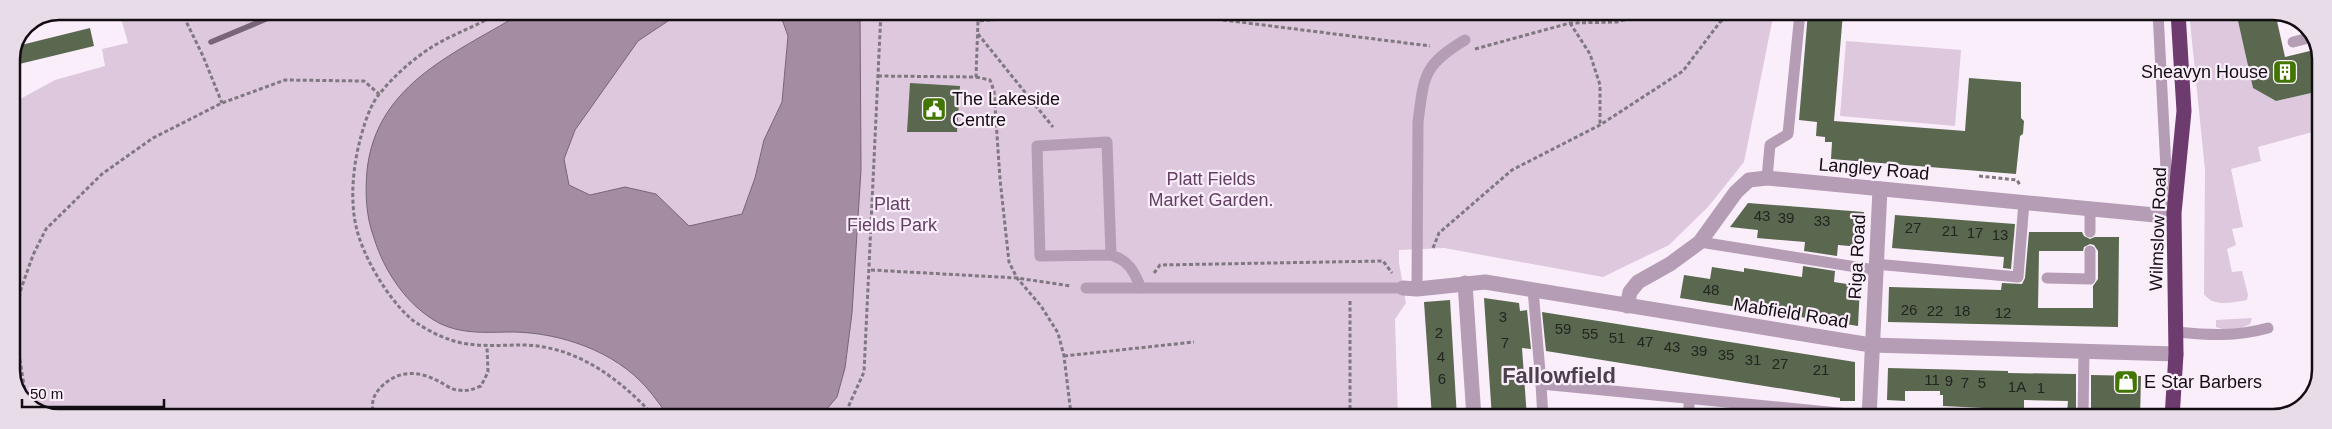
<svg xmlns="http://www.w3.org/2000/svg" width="2332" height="429" font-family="Arial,sans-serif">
<rect width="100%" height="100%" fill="#fbeefb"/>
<g fill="#ddc8dd">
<polygon points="119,11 1774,12 1744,162 1708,207 1669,245 1603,277 1444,248 1399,250 1399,263 1406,303 1395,319 1398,418 52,417 25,404 12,376 11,104 55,80 105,66 102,49 128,43"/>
<polygon points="1972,12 2142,12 2142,21"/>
<path d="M 2189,12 L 2248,12 L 2249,18 L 2238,21 L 2253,88 L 2276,101 L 2320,91 L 2320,130 L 2258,147 L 2261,161 L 2231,169 L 2243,227 L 2232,229 L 2236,245 L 2227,249 L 2232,272 L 2242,271 L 2248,295 L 2247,300 C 2232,302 2214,308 2204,294 L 2205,170 Z"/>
<polygon points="1846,41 1961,50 1955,126 1840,116"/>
<path d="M 2252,318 L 2250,324 C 2239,330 2228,332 2216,327 L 2216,320 Z"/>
</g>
<path fill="#a48ca3" stroke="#786678" d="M 525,11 L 683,11 L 638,41 L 575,130 L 564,159 L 569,185 L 590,195 L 625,187 L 656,194 L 689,226 L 742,214 L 755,178 L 764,140 L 782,102 L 788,36 L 779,11 L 860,11 L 861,170 L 852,313 L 845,368 L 837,397 L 820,417 L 669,417 C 662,408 655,397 646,387 C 614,351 561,333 514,332 C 488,332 463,335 439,323 C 407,306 384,271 374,238 C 366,216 365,194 367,171 C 376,82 459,52 525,11 Z"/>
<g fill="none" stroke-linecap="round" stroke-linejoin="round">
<polyline stroke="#786678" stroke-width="5.5" points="211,42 285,11"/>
</g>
<g fill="#59684f" fill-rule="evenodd">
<polygon points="1808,12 1843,13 1834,121 1965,131 1969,78 2021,82 2021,118 2024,121 2023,134 2020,136 2016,174 1831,159 1832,142 1825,142 1825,137 1816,136 1817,122 1799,120"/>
<polygon points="2275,12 2285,57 2318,49 2320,53 2320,91 2276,101 2253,88 2238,21"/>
<polygon points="90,28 94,46 11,66 11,59 17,46"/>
<polygon points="910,83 960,86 957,132 907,132"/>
<polygon points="1748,203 1864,212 1861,247 1838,245 1837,256 1804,251 1805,242 1757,238 1758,230 1730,227"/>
<polygon points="1895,215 2015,224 2011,269 2003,268 2004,257 1892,248"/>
<path d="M 2029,232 L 2082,232 L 2084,236 L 2090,239 L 2095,237 L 2119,237 L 2118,327 L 1888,322 L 1889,287 L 2001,290 L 2002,283 L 2022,284 L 2025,278 ZM 2090,244 L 2094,245 L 2098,251 L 2098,279 L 2093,286 L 2093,308 L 2038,308 L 2039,251 L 2083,251 L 2084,247 Z"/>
<polygon points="1803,266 1835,271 1834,282 1860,286 1858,326 1680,298 1684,275 1710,279 1712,267 1744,272 1744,268 1802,277"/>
<polygon points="1484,298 1519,303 1520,311 1527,310 1531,349 1522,348 1527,418 1492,418"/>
<polygon points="1450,300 1457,418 1432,418 1424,302"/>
<polygon points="1542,312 1855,362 1855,401 1840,401 1840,398 1546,351"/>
<polygon points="1888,368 2008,371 2008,373 2076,374 2076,413 2067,413 2068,401 2024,400 2024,410 1943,406 1943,395 1940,395 1940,391 1905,391 1905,401 1887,400"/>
<polygon points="2091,375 2141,376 2140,418 2101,418 2101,413 2091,413"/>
</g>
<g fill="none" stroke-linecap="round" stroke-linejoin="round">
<g stroke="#807880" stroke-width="3" stroke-dasharray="4 2.5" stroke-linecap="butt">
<polyline points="181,11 203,56 222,103"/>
<path d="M 502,11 C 480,25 454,33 432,47 C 413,59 395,75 381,92 C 370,104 364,125 360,140 C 353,167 350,199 356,226 C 362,255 387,297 409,317 C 416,324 438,336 448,339 C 471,348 499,345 523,345 C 577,346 620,379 655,417"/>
<polyline points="1152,11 1430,46"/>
<polyline points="978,21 978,11"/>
<polyline points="1570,23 1590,54 1600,85 1600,125"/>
<polyline points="978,34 1053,127"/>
<polyline points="1475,49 1570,23 1617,22 1652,12"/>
<polyline points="878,76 976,77 978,21 1102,11"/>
<polyline points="976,77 990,80 994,91 1000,179 1009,262 1017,278 1041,306 1058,333 1064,356 1071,414 1076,418"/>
<polyline points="1979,176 2017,180 2020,185"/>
<polyline points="1433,248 1439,233 1512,170 1600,125 1683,71 1720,22 1737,12"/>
<polyline points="871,270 1017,278 1071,286"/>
<polyline points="1154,273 1160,265 1383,261 1392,273"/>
<polyline points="1350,301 1350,418"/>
<polyline points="14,323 21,289 33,255 46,229 102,174 153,138 222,103 285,80 364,81 379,94"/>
<polyline points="12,324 14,323 27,404"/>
<polyline points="1064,356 1194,342"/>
<path d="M 374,417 C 371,403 372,396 382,386 C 400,369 420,371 440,382 C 446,385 452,390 458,390 C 467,392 473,389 481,386 L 488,372 L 487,346"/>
<polyline points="644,417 649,411"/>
<polyline points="842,417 845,414 864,372 881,11"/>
</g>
<g stroke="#b69db6" stroke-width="11">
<polyline points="2158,12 2167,189 2172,207"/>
<polyline points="2293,42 2313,37"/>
<polyline points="1767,178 1770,145 1788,134 1800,13"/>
<polyline points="2090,232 2090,209"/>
<polyline points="1700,242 1875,270"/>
<path d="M 1111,255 L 1107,142 L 1037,146 L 1040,256 L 1111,255 C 1130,261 1134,272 1141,288"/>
<polyline points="1875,264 2018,277 2024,202"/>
<polyline points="2047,278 2090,279 2090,251"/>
<polyline points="1086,288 1403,288"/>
<path d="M 1417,289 L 1418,122 C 1424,76 1423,65 1465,40"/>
<polyline points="1533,289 1541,384 1869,416 1904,418"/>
<path d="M 2175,332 C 2208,335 2236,337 2268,328"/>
<polyline points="1541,384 1543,418"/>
<polyline points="1689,418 1689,399"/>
<polyline points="2083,418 2084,351"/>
</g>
<g stroke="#b69db6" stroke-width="15">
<polyline points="1465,283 1474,418"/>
<polyline points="1403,288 1417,289 1485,282 1871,345 2176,354"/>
<polyline points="1627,306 1630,292 1638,282 1670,264 1700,242 1736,192 1749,180 1767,178 2155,215 2174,213"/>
<polyline points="1869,418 1880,189"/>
</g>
<polyline stroke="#6e3b6f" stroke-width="15" points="2172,418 2176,354 2174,213 2184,111 2178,12"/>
</g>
<defs>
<symbol id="building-square" viewBox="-11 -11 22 22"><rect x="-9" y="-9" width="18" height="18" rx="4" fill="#437600" stroke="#fbeefb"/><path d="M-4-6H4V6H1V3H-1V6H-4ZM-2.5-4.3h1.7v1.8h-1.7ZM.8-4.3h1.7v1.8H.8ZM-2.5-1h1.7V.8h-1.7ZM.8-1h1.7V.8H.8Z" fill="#fff"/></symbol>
<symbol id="civic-square" viewBox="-11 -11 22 22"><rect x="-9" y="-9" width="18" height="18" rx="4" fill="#437600" stroke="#fbeefb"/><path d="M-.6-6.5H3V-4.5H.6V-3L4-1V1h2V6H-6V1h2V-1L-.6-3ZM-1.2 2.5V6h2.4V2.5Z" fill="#fff"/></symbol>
<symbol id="shop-square" viewBox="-11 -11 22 22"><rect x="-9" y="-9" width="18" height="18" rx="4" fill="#437600" stroke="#fbeefb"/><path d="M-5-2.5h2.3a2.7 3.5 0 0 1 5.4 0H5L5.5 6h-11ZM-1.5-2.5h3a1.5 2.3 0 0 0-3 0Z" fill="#fff"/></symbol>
</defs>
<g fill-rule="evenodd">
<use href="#building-square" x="2271" y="58" width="28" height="28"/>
<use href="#civic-square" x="920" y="95" width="28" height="28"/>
<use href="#shop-square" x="2112" y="368" width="28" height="28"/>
</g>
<g text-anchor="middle" stroke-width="4.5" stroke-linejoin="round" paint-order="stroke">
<g font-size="15" fill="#242421">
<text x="1762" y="221">43</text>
<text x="1786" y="223">39</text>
<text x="1822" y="226">33</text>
<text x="1913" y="233">27</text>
<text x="1950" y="236">21</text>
<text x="1975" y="238">17</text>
<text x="2000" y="240">13</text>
<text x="1711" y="295">48</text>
<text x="1909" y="315">26</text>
<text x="1935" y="316">22</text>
<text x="1962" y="316">18</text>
<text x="2003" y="318">12</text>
<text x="1503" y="322">3</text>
<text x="1563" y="334">59</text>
<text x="1439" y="338">2</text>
<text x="1590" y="339">55</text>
<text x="1617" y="343">51</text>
<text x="1645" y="347">47</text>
<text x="1505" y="348">7</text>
<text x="1672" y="352">43</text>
<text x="1699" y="356">39</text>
<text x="1726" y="360">35</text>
<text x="1441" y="362">4</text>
<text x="1753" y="365">31</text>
<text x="1780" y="369">27</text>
<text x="1821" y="375">21</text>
<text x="1442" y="384">6</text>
<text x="1932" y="385">11</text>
<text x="1949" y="386">9</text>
<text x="1965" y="388">7</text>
<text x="1982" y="388">5</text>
<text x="2017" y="392">1A</text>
<text x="2041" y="393">1</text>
</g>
<g font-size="18" fill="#120d12" stroke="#fbeefb" text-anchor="start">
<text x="2268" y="78" text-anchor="end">Sheavyn House</text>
<text x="952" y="105">The Lakeside<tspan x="952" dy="21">Centre</tspan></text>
<text x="2144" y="388">E Star Barbers</text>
</g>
<g font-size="18" fill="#120d12" stroke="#fbeefb">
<text transform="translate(1874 169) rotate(5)" y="6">Langley Road</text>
<text transform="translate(2158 229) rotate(-88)" y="6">Wilmslow Road</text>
<text transform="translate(1857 257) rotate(-87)" y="6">Riga Road</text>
<text transform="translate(1791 313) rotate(9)" y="6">Mabfield Road</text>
</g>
<g font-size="18" fill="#634063" stroke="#fbeefb">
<text x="1211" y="185">Platt Fields<tspan x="1211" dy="21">Market Garden.</tspan></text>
<text x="892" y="210">Platt<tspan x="892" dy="21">Fields Park</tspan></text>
</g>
<g font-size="22" font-weight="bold" fill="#4b404b" stroke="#fbeefb">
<text x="1559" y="383">Fallowfield</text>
</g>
</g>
<path d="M0 0H2332V429H0ZM59 20H2273A39 39 0 0 1 2312 59V370A39 39 0 0 1 2273 409H59A39 39 0 0 1 20 370V59A39 39 0 0 1 59 20Z" fill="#e8dce8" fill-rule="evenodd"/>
<path fill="none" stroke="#120d12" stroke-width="2.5" d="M59 20H2273A39 39 0 0 1 2312 59V370A39 39 0 0 1 2273 409H59A39 39 0 0 1 20 370V59A39 39 0 0 1 59 20Z"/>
<path d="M22 399v8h142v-8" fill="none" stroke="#120d12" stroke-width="2.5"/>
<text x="30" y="399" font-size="15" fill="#120d12" stroke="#fbeefb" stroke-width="4" paint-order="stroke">50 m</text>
</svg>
